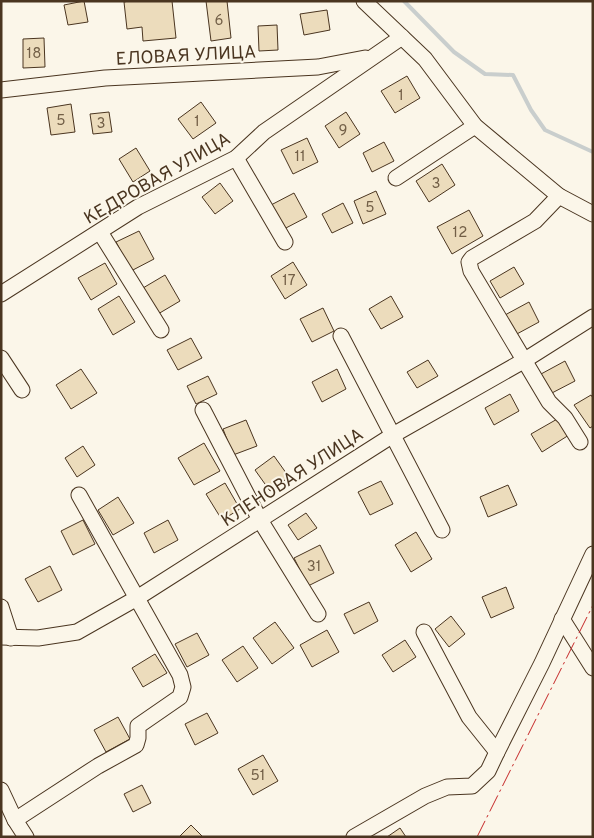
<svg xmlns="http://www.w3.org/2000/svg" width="594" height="838" font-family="Overpass,sans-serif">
<rect width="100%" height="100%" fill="#fbf6e9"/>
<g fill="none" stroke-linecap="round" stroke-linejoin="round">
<polyline stroke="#c9cecd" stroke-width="4" points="404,1 454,52 485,74 513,75 531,110 545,130 593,152"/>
</g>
<g fill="#ecdcbc" stroke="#4a3520">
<polygon points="84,1 88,22 68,25 64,5"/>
<polygon points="129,1 172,1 176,38 143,41 142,27 127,29 124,2"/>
<polygon points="206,1 227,1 231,38 211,41"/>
<polygon points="327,10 330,30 304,35 300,14"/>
<polygon points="277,25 278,50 259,51 258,26"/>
<polygon points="44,38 45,67 23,68 23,39"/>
<polygon points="407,76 420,98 395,113 381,91"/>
<polygon points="201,102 216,123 193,139 178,119"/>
<polygon points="71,104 75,132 51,135 47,108"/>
<polygon points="109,112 112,132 93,134 90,114"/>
<polygon points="346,112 360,134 339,148 325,126"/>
<polygon points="307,138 318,162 293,174 281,150"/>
<polygon points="384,142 394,161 372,172 363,153"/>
<polygon points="136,148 150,171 133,182 119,159"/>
<polygon points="442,164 455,185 429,202 416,181"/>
<polygon points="220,183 233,201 215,214 202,197"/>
<polygon points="376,191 386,214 363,224 354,201"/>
<polygon points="294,193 307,217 284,229 271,205"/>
<polygon points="343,203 353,223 332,233 322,214"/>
<polygon points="469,210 483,236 452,254 437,227"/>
<polygon points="139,231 154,259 131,271 116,242"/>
<polygon points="293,262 307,285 285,299 271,276"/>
<polygon points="105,263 117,284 91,300 78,278"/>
<polygon points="514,267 524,284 500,298 490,281"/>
<polygon points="165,275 180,301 158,314 143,288"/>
<polygon points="119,296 135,322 113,335 98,309"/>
<polygon points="391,296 403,317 381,329 369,309"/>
<polygon points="529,302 539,322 515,335 505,315"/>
<polygon points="323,308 334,331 312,342 300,319"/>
<polygon points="191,338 202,358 178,370 167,350"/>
<polygon points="428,360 438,376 417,388 407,372"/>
<polygon points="565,361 575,381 550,394 541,374"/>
<polygon points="81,369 97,393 71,409 56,385"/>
<polygon points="337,369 346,389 322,402 312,382"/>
<polygon points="208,376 217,394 196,404 187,386"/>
<polygon points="510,394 519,411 494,425 485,408"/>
<polygon points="591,395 593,398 593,426 590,428 574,405"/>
<polygon points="559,418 569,435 542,452 531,434"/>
<polygon points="246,420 257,446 233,455 223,429"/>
<polygon points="204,443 220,471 194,485 178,458"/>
<polygon points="83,446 95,465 77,477 65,458"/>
<polygon points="274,456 289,477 270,491 255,470"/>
<polygon points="381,481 393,504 370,515 358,492"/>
<polygon points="225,483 240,509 222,520 206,494"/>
<polygon points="508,485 517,505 488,517 480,497"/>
<polygon points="118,497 134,523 113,535 98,510"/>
<polygon points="306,513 317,528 298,540 288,525"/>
<polygon points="83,520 95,544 73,555 61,531"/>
<polygon points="168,520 178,540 154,553 144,533"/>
<polygon points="416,532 432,559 411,572 395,545"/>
<polygon points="320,545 334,573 308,586 294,558"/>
<polygon points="50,566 62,590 38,602 25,579"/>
<polygon points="506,587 514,608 491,618 482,597"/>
<polygon points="369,602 378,621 354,634 344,614"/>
<polygon points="451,616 465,634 449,647 435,629"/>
<polygon points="275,622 294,648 272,664 253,638"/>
<polygon points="327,630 339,652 312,667 300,645"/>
<polygon points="197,633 209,655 187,667 175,644"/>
<polygon points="405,640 416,657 393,672 382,655"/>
<polygon points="243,646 258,668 237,682 222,660"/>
<polygon points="155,654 167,673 143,687 132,668"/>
<polygon points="207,713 218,733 195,745 185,724"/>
<polygon points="118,717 130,739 106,752 94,730"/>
<polygon points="263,755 278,781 253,795 238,769"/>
<polygon points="142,785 151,803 133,812 124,794"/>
<polygon points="191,825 203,837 179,837"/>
<polygon points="400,828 406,837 387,837"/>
</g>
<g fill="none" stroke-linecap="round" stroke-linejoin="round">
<defs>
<g id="minor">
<polyline points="364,1 425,59 475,126 559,196 593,214"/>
<polyline points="1,90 105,78 318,67 365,58"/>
<polyline points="236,158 285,242"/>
<polyline points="396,178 475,126"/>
<polyline points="559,196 535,221 472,258 469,262 471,271 549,402 565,418 580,442"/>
<polyline points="100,232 161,330"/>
<polyline points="1,294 138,207 236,158 264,132 402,37"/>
<polyline points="341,336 442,530"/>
<polyline points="1,358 22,390"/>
<polyline points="203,410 260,520 318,614"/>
<polyline points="1,607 11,638"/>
<polyline points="562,619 593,668"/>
<polyline points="424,632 469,717 497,752"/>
<polyline points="1,637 38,638 77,632 137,598 393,435 525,360 593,317"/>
<polyline points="1,790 15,820 26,837"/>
<polyline points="15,820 98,766 136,745 138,738 138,726 180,697 183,687 180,675 79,495"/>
<polyline points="354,837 425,796 447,787 472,786 488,771 497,752 542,663 593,554"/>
</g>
</defs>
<use href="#minor" stroke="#4a3520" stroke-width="17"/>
<use href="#minor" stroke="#fbf6e9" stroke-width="15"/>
<polyline stroke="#c62828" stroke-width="1" stroke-dasharray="18 4 2.5 4" stroke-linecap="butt" points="477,837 593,605"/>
</g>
<g text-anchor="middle" stroke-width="4" stroke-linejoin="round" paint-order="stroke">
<g font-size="15" fill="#725f47">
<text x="219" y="25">6</text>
<text x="34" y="58">18</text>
<text x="401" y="100">1</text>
<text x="61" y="125">5</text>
<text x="197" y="126">1</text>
<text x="101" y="128">3</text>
<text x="343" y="135">9</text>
<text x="300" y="161">11</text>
<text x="436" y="188">3</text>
<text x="370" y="212">5</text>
<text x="460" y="237">12</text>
<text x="289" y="285">17</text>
<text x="314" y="571">31</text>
<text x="258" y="780">51</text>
</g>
<g font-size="18" fill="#4a3520" stroke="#fbf6e9">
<text transform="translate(186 55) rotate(-3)" y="6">ЕЛОВАЯ УЛИЦА</text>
<text transform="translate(157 178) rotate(-30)" y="6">КЕДРОВАЯ УЛИЦА</text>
<text transform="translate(292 477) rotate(-33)" y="6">КЛЕНОВАЯ УЛИЦА</text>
</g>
</g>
<rect width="594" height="838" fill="none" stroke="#4a3520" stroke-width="5"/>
</svg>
